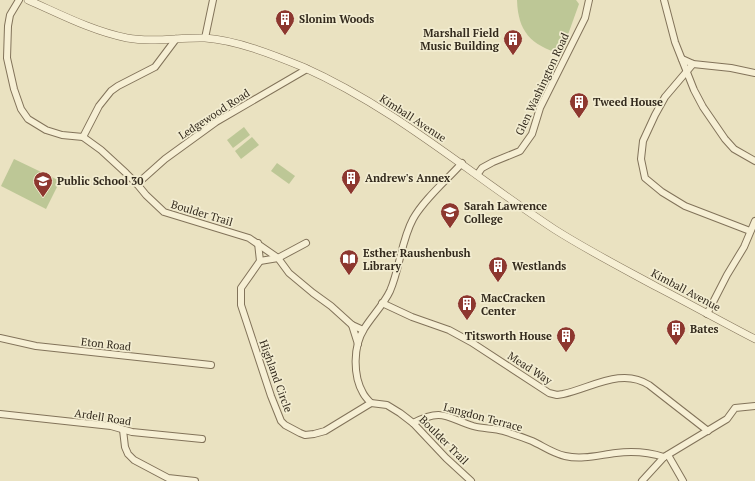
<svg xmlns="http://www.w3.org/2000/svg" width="755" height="481" font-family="'PT Serif',serif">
<rect width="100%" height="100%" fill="#eae2c1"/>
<g fill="#bdc796">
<path d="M 517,0 L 576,0 L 579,4 L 561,54 C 531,45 518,32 517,0 Z"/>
<polygon points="244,127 250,135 233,148 227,140"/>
<polygon points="252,137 259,145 241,159 235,151"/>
<polygon points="14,159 60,181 46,209 1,186"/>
<polygon points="277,163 295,176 289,184 271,171"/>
</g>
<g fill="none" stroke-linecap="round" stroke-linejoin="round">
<defs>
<g id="minor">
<polyline points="19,0 10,15 8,26 7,58 14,89 21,109 28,119 46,130 62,135 83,137 101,150 126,173 137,184 146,195 164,212 249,238 278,258 289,273 313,293 331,306 352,325 363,330"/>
<polyline points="664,0 675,42 694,90 703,107 725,139 734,149 755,161"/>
<polyline points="205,38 213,0"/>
<polyline points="682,59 693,64 731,68 755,73"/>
<polyline points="693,64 665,97 655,115 643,141 641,159 645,178 662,192 685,206 750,231"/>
<polyline points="83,137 99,106 111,91 118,86 155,67 176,39"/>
<path d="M 462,163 C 447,180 424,199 413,219 C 401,241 400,268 390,291 C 384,304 372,316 364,329 C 353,346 353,376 363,393 C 365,397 368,400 371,403 L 387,405 L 400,413 L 413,423 L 446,458 L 471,481"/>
<polyline points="477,175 482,168 493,162 520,151 532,134 540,108 585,18 589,0"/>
<polyline points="137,184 165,159 216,122 307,69"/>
<polyline points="258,243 260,261 241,288 241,305 271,396 281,421 285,425 300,433 305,435 314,434 325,431 371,403"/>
<polyline points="260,261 278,258 306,243"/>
<path d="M 382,303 L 412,317 L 449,330 L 471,342 L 549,393 L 557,395 L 563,394 C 591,388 622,367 649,385 L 708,431"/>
<polyline points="707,314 727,275 744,247 755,221"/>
<polyline points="352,325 358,344"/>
<polyline points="0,338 36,346 211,365"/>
<polyline points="0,414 111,426 132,432 202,439"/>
<path d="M 413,423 C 442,408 446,417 473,426 C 483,429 494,428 503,431 C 513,434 522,437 532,441 C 543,446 552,453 565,456 C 582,460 599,455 616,453 C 632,451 648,452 664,457"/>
<polyline points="123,430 125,447 128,454 134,460 168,478 195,481"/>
<polyline points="668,455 683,481"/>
<polyline points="642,481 664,457 727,419 735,408 755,406"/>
</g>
<path id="tertiary" d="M 28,0 C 60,14 92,31 127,38 C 153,43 179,37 205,38 C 236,40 274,55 303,67 C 395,108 470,174 554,229 C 587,250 622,268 657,287 C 690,304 722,322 755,339"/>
</defs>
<use href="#minor" stroke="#82735a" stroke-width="8"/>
<use href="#tertiary" stroke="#82735a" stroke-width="8"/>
<use href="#minor" stroke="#f6efd4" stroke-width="6"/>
<use href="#tertiary" stroke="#f6efd4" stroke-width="7"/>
</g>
<defs>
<symbol id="building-pin" viewBox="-11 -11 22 30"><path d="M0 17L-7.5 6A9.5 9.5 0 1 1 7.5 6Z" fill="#8d372f" stroke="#f2ecd0"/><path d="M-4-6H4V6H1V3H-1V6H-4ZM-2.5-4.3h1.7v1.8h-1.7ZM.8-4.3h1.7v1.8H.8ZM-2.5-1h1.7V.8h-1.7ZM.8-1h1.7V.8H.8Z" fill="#fff"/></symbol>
<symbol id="school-pin" viewBox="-11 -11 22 30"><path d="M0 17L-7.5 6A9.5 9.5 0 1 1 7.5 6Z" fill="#8d372f" stroke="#f2ecd0"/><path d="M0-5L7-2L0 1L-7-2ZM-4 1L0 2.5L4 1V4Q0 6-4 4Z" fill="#fff"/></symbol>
<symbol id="university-pin" viewBox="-11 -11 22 30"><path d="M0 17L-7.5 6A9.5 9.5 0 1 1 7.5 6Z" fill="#8d372f" stroke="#f2ecd0"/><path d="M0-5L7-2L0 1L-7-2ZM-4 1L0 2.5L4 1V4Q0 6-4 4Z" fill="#fff"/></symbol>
<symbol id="library-pin" viewBox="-11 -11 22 30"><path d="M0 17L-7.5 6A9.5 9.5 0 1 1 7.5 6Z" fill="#8d372f" stroke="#f2ecd0"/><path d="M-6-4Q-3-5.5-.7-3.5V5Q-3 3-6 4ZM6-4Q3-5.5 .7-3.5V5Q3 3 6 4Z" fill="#fff"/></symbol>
</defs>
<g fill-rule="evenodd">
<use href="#building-pin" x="274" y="8" width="22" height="30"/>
<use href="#building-pin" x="502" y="28" width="22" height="30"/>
<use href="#building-pin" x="568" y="91" width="22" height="30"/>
<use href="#building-pin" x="340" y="167" width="22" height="30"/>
<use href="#school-pin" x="32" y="170" width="22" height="30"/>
<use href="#university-pin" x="439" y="201" width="22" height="30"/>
<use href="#library-pin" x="338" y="248" width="22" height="30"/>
<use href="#building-pin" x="487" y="255" width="22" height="30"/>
<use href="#building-pin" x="456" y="293" width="22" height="30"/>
<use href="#building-pin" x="665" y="318" width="22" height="30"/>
<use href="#building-pin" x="555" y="325" width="22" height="30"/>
</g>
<g text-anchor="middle" stroke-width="3.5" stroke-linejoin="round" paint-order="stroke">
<g font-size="11" font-weight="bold" fill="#332a1d" stroke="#f2ecd0" text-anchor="start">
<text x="299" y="23">Slonim Woods</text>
<text x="499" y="37" text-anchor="end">Marshall Field<tspan x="499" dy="13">Music Building</tspan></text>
<text x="593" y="106">Tweed House</text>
<text x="365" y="182">Andrew's Annex</text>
<text x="57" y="185">Public School 30</text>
<text x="464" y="210">Sarah Lawrence<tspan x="464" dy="13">College</tspan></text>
<text x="363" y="257">Esther Raushenbush<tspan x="363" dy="13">Library</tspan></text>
<text x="512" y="270">Westlands</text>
<text x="481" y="302">MacCracken<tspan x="481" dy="13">Center</tspan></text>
<text x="690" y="333">Bates</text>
<text x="552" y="340" text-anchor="end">Titsworth House</text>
</g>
<g font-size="11" fill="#332a1d" stroke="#f2ecd0">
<text transform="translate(542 84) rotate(-65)" y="4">Glen Washington Road</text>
<text transform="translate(214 114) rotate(-33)" y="4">Ledgewood Road</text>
<text transform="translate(413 118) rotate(33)" y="4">Kimball Avenue</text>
<text transform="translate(202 213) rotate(17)" y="4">Boulder Trail</text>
<text transform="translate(686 290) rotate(28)" y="4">Kimball Avenue</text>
<text transform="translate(106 344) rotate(6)" y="4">Eton Road</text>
<text transform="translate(530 368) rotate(33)" y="4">Mead Way</text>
<text transform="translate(276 376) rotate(70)" y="4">Highland Circle</text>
<text transform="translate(103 417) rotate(9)" y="4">Ardell Road</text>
<text transform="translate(483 417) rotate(15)" y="4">Langdon Terrace</text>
<text transform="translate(444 440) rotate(45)" y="4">Boulder Trail</text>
</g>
</g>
</svg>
